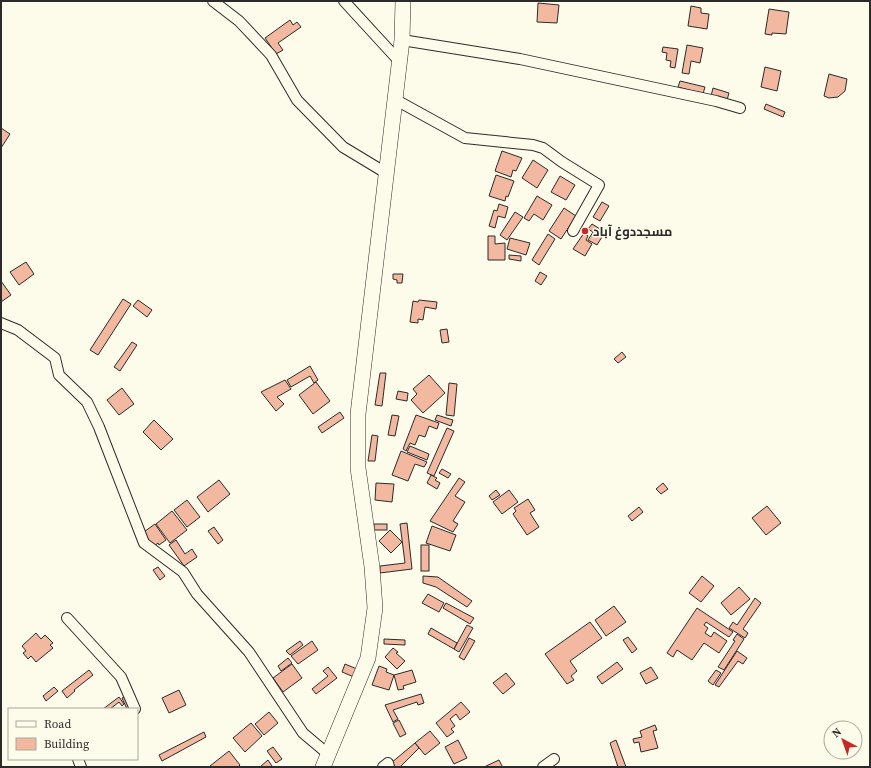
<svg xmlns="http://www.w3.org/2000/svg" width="871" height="768" font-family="'Source Serif 4',Cairo,serif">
<rect width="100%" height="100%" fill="#fdfbea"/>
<g fill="#f2b8a0" stroke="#2b2b2b">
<polygon points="538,3 559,5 557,23 537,22"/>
<polygon points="691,6 701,8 701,13 709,14 707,29 688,26"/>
<polygon points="769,9 789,12 786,34 772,33 772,35 765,34"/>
<polygon points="290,20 293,25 297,22 301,27 278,43 283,50 276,54 265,38"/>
<polygon points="687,45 703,48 700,63 691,61 689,74 682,73"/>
<polygon points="663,47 678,49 675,68 670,67 671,61 666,60 667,53 662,52"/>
<polygon points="765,67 781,71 777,91 761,87"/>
<polygon points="829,74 847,79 845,91 838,97 829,98 824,96"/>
<polygon points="680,81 705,87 703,94 678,87"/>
<polygon points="713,88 729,93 727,100 711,96"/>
<polygon points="766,104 785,112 783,117 764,109"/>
<polygon points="1,128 10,134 1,148"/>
<polygon points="502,151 522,158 516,171 513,170 511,177 495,171"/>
<polygon points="533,160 548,170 537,188 522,178"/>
<polygon points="496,175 514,181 508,197 506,196 505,201 489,196"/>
<polygon points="560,176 575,185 566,200 551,192"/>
<polygon points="537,196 552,205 543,220 534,214 529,221 524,218"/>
<polygon points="602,202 609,206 600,221 593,217"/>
<polygon points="499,204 508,207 505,218 498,216 495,228 489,226 494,210 497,211"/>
<polygon points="564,208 576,216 561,239 549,231"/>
<polygon points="515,212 523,217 507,240 500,235"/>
<polygon points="592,224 605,232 597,245 588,240 593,232 588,229"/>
<polygon points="584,233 588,236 586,240 592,244 585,256 573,249"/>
<polygon points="548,234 555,239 539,265 532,260"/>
<polygon points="488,236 495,236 495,244 505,243 505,260 488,260"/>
<polygon points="510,238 530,243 526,255 507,249"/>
<polygon points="509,255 521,256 521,261 509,259"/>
<polygon points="26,262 34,274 19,285 10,272"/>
<polygon points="540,272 547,276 541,285 535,281"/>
<polygon points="393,274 403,274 402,283 397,283 397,280 393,279"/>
<polygon points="1,281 11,295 1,302"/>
<polygon points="123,299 131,304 98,355 90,350"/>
<polygon points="138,300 152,310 147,317 133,306"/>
<polygon points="419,300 437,302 436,309 425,307 423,320 418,319 418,323 410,322 413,301 418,302"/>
<polygon points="447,329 449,342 442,343 440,330"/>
<polygon points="132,342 137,345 120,371 114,367"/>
<polygon points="622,352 626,357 618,363 614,359"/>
<polygon points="310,366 318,380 314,383 310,376 291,387 287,380"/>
<polygon points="380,373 386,373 382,406 375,405"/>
<polygon points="429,375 445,393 423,413 411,400 417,394 413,389"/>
<polygon points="285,380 291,389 277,397 284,404 276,411 261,392"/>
<polygon points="316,382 330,401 313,414 299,395"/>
<polygon points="449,383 457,384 454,416 446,415"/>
<polygon points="122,388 134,404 119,415 107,400"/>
<polygon points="398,391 408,393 407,401 396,399"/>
<polygon points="340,412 344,418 322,433 318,427"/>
<polygon points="392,415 399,416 395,436 388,435"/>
<polygon points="416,415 439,423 437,429 429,426 425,437 419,435 415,445 410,443 406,451 403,449"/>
<polygon points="437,415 453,420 451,426 435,420"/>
<polygon points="154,420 173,439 161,450 143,432"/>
<polygon points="447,428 454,431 434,476 427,473"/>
<polygon points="372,435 378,436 375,461 368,461"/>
<polygon points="410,446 429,454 427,460 407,452"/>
<polygon points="401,451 427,462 424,467 415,464 408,481 392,475"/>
<polygon points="442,469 451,474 448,478 439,473"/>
<polygon points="431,475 437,478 435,480 440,483 437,489 427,483"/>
<polygon points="459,478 465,482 455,496 465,502 453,521 458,524 453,532 430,521"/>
<polygon points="219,480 230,494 208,512 197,497"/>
<polygon points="376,483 394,484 392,502 375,500"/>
<polygon points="663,483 668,489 661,494 656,489"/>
<polygon points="496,490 500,495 492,500 489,496"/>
<polygon points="509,490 518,502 502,514 493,502"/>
<polygon points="528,499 535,510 530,513 539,527 527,535 513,514 516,511 514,508"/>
<polygon points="187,500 200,517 187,527 174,510"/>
<polygon points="767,506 781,523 766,535 752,518"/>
<polygon points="639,507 643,512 632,521 628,516"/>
<polygon points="172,511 187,530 170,543 156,524"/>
<polygon points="407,523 412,569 380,573 380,566 405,563 400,524"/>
<polygon points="155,524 166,540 159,545 158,543 152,548 141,534"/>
<rect x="374" y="524" width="13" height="6"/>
<polygon points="432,526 456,535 450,551 426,543"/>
<polygon points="214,527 223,540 218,544 208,531"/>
<polygon points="390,530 402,542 391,553 379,541"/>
<polygon points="176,540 185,554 192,549 197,557 184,566 169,545"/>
<rect x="421" y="545" width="8" height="26"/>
<polygon points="158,567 165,576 160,580 153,570"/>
<polygon points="423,576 438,577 472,601 467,607 436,587 423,583"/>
<polygon points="702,576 714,586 701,602 689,593"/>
<polygon points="739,587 750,599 731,615 721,603"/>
<polygon points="428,594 444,603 439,612 422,603"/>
<polygon points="755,598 761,603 743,629 748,633 745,638 729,628 733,622 737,625"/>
<polygon points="446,603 474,618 470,624 443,608"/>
<polygon points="614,606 626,622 606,636 595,620"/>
<polygon points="697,608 733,632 729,637 706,622 704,625 708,628 705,633 711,637 714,632 727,641 719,653 704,643 692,660 677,650 673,657 667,653"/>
<polygon points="590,622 602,638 570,661 577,671 571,676 574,680 567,684 545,654"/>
<polygon points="467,625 473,628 459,652 454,649"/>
<polygon points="431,628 457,643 454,649 428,634"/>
<polygon points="36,633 41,639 45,635 53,643 50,645 53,648 36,662 31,656 28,659 23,653 26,651 22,646"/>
<polygon points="737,634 744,639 724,670 718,667 735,641 733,640"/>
<polygon points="628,637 637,649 632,653 623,640"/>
<polygon points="469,638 475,641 464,660 459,657"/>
<polygon points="384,639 405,640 405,645 384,644"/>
<polygon points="300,641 303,645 290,655 286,651"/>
<polygon points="312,641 318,650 298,664 291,656"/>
<polygon points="393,648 398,652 396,653 405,661 397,669 385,657"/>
<polygon points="737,651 747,658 743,664 738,661 719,687 715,685"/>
<polygon points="288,658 292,663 281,671 278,666"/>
<polygon points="617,662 623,669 602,684 597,677"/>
<polygon points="292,664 302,678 283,692 273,678"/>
<polygon points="345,664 357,669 354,677 342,672"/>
<polygon points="379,666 387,669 386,672 394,675 389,690 372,685"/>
<polygon points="328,667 337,678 316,694 312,689 328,676 323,671"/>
<polygon points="651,667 658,678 646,684 640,673"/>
<polygon points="89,670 93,675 74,690 75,691 67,698 62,691"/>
<polygon points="412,670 416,682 403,686 404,689 398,690 394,675"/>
<polygon points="716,670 721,673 713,685 708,681"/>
<polygon points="506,673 515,684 503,694 493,683"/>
<polygon points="54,687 58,691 46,701 43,696"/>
<polygon points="179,690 186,705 169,713 162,698"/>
<polygon points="421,694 424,703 418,705 417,702 393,710 398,719 393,722 385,705"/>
<polygon points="128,695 134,709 127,709 122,698"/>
<polygon points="119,697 124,704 122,706 119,702 110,709 103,709"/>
<polygon points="461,702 470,712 460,720 456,714 450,719 455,726 451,729 454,732 447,737 436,723"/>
<polygon points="269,712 278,723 264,735 255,724"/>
<polygon points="399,720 406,734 400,737 393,723"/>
<polygon points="251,723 262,736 245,752 233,738"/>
<polygon points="655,725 657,730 653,731 658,748 641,752 639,742 634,743 633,739 642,737 640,731"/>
<polygon points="430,731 440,743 425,755 415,743"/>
<polygon points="204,732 206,737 162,761 159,755"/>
<polygon points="458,740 467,758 454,764 445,747"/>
<polygon points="616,740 626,767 618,767 610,743"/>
<polygon points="415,743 419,748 400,767 392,767 391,763"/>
<polygon points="273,747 282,759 276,763 267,751"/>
<polygon points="229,751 240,765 238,767 211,767 210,766"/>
<polygon points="268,760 272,766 271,767 260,767"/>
<polygon points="499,760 502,766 501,767 484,767"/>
</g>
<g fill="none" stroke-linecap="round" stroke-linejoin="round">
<defs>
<g id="minor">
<polyline points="213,1 239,21 271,55 297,100 343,147 386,173"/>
<polyline points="344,1 400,62"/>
<polyline points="402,40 520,59 716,101 740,108"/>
<polyline points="396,100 465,138 533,145 543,148 562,162 599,185 573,231"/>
<polyline points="1,323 18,330 55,358 59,375 87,402 99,427 144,543 183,572 197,594 249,652 303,733 328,754"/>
<polyline points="67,618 121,677 135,709"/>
<polyline points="78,759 81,767"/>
<polyline points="383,767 388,763 389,767"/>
<polyline points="543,767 554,759"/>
</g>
<polyline id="highway" points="323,767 368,658 375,608 372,567 358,468 358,414 402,40 403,1"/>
</defs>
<use href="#minor" stroke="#2b2b2b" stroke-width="12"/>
<use href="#highway" stroke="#2b2b2b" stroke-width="16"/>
<use href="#minor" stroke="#fdfbea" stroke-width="10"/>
<use href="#highway" stroke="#fdfbea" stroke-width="15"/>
</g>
<circle fill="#c62828" stroke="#fdfbea" stroke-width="1.5" cx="585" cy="231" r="4"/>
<g text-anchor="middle" stroke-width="3" stroke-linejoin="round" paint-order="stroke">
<g font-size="13" font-weight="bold" fill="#2b2b2b" stroke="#fdfbea" text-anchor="start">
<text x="593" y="236">مسجددوغ آباد</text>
</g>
</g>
<rect width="871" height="768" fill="none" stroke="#2b2b2b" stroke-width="4"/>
<rect x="8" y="708" width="130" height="52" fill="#fdfbea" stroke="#a9a89e"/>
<rect x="16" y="721" width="20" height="6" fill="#fdfbea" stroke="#a9a89e"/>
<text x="44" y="728" font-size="12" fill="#2b2b2b">Road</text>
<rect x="16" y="738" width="20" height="12" fill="#f2b8a0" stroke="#a9a89e"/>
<text x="44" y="748" font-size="12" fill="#2b2b2b">Building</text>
<g transform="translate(843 740) rotate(319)"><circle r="19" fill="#fdfbea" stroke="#a9a89e"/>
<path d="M0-3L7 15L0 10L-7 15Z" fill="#c62828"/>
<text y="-6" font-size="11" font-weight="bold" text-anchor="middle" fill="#2b2b2b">N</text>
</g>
</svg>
